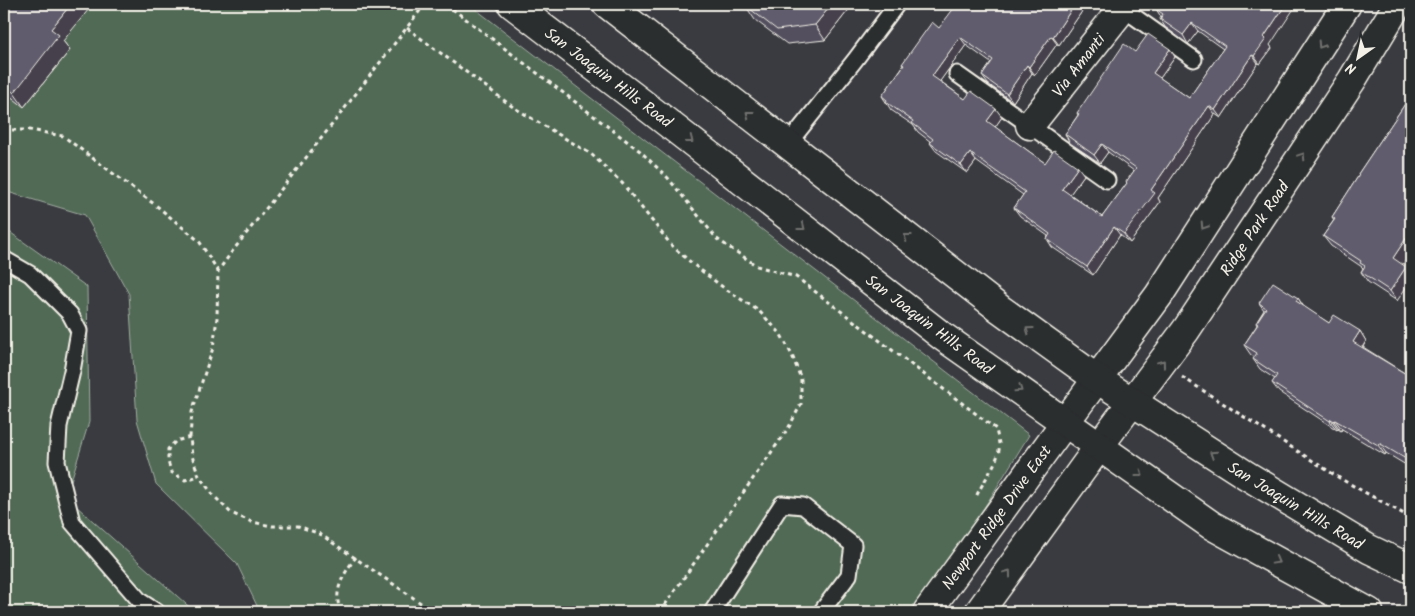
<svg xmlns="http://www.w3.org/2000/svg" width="1415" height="616" font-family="Kalam,sans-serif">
<rect width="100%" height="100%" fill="#3a3b41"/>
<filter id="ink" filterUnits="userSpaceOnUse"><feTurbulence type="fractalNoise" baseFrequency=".02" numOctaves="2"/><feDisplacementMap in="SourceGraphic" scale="10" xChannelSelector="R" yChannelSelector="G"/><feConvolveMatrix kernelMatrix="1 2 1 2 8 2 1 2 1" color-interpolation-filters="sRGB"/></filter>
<g filter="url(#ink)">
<g fill="#516a57" stroke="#a2aea0">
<polygon points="4,4 469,4 1029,435 920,612 260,612 237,564 156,484 137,420 129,294 85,215 4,191"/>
<polygon points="4,228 87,287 89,422 66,497 195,612 4,612"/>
</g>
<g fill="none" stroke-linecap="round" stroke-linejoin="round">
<defs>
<g id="service">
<polyline points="1118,5 1194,59"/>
<polyline points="957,74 1107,180"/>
<polyline points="788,144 855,60 897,4"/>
<polyline points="4,259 30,274 70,314 79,331 72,371 59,426 57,462 72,522 140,601 157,612"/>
<polyline points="712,612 782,504 803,506 853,545 849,575 821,612"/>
</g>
<polyline id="minor" points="1030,125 1126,4"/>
<g id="tertiary">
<polyline points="927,612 1066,421 1159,295 1347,4"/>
<polyline points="979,612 1100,445 1186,330 1352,80 1398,4"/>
</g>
<g id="secondary">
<polyline points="512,4 651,110 942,336 1211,525 1369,612"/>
<polyline points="607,4 1000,309 1097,379 1246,475 1369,549 1411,569"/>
</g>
</defs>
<use href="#service" stroke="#f4f1e8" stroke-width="19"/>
<use href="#minor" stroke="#f4f1e8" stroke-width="31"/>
<use href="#tertiary" stroke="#f4f1e8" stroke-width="31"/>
<use href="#secondary" stroke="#f4f1e8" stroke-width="31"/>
<g stroke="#f4f1e8" stroke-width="3" stroke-dasharray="4 4" stroke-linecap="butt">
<polyline points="425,4 338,117 231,253 218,271 217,318 213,348 192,412 190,437 192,456 199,476 214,496 231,513 252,522 272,526 298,526 320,534 434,612"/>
<path d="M 446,4 L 640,151 L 668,178 L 717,239 L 757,266 L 796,277 L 996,429 C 997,436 1000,443 999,450 C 997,464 982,483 976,497"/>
<polyline points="407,28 513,107 591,154 622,183 672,246 694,265 724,288 759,311 780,333 792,355 801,379 801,404 789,427 660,612"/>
<polyline points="4,130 30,130 63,136 158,207 199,241 218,271"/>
<polyline points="1182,377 1341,479 1411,518"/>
<polyline points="190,437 176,441 168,449 168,461 171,472 185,480 199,476"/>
<path d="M 341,612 C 340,609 338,604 338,601 C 336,585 347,569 356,557"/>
</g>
<use href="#service" stroke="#2a2d2e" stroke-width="15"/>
<use href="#minor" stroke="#2a2d2e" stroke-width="28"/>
<use href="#tertiary" stroke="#2a2d2e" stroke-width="28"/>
<use href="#secondary" stroke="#2a2d2e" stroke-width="28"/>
</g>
<g fill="#534f5e" stroke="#f4f1e8">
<polygon points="4,4 63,41 70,50 24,107 4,91"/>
<polygon points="745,4 849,4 850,8 825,40 787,44 755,20 745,5"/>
<polygon points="1087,4 1059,45 1057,44 1035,75 1032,73 1013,102 988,84 982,76 991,63 966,45 940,81 965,99 1002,117 995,127 1045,163 1084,175 1070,194 1102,217 1127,183 1126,182 1134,171 1108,152 1100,163 1070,143 1065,134 1078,115 1077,113 1135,52 1170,49 1175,57 1160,78 1189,98 1223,49 1198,31 1188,44 1165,27 1160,19 1161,17 1156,9 1270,45 1272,48 1260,64 1258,63 1221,118 1215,114 1158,198 1160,202 1130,243 1120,235 1093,275 1052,247 1047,239 1048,236 1020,216 1014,208 1023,195 976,161 967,173 936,151 930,143 931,142 918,132 913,125 891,110 882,96 903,66 902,64 939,28"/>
<polygon points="1411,95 1402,265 1397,301 1368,282 1361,272 1363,268 1362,267 1331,246 1323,236 1334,220 1332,217 1359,175 1358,174"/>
<polygon points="1298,298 1304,307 1329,323 1360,331 1366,341 1363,347 1411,377 1411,468 1386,453 1385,455 1342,429 1341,431 1338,429 1337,430 1279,392 1272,383 1275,379 1260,369 1253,359 1255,357 1251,355 1244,345 1257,325 1256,323 1264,310 1259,303"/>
</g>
<g fill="#44404c" stroke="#f4f1e8">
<polygon points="71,4 93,4 63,41 70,50 24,107 14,93 51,29"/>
<polygon points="832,4 849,4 850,8 825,40 815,25"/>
<polygon points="1075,4 1087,4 1059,45 1053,37"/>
<polygon points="1286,4 1297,4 1270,45 1272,48 1260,64 1254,56 1264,37"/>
<polygon points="1192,23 1198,31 1188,44 1183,35"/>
<polygon points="1051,36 1057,44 1035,75 1029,67"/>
<polygon points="960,37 966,45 938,84 932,76"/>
<polygon points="1170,49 1175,57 1158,81 1153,73"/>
<polygon points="1252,55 1258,63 1221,118 1215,110"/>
<polygon points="1027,65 1032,73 1013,102 1007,94"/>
<polygon points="1209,106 1215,114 1158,198 1160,202 1130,243 1124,234 1151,190"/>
<polygon points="996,109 1002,117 993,130 987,121"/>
<polygon points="1102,144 1108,152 1100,163 1094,155"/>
<polygon points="970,153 976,161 967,173 961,165"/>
<polygon points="1078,167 1084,175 1068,197 1062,189"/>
<polygon points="1114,227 1120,235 1093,275 1087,267"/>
<polygon points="1411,231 1411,252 1400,269 1393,258"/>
<polygon points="1406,267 1411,275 1411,280 1397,301 1390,291"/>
<polygon points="1298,298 1304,308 1296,301"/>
<polygon points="1360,331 1366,341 1360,351 1353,342"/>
<polygon points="1331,419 1338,429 1337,430 1330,421"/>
<polygon points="1335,420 1342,429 1341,431 1334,421"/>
<polygon points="1379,443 1386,453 1385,455 1378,445"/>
</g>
<g fill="#615c6d" stroke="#f4f1e8">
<polygon points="4,4 71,4 51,29 59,35 14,93 4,84"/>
<polygon points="745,4 832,4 815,25 777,30 745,5"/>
<polygon points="957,4 1075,4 1053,37 1051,36 1029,67 1027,65 1007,94 982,76 993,60 960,37 932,76 965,99 971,91 996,109 987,121 1045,163 1054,150 1078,167 1062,189 1102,217 1127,183 1126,182 1136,168 1102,144 1094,155 1065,134 1079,114 1077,113 1124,44 1135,52 1148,34 1170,49 1153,73 1189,98 1225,46 1192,23 1183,35 1160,19 1163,14 1156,9 1160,4 1286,4 1264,37 1266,39 1254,56 1252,55 1215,110 1209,106 1151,190 1155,193 1124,234 1114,227 1087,267 1047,239 1050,234 1014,208 1025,192 970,153 961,165 930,143 933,139 912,123 913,121 886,102 887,100 882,96 904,65 902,64 932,22 939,28"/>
<polygon points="1411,95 1411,231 1393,258 1406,267 1390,291 1361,272 1365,266 1360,263 1361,261 1323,236 1335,219 1332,217 1359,175 1358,174"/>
<polygon points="1273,282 1298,298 1296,301 1329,323 1334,315 1360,331 1353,342 1411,377 1411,462 1379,443 1378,445 1335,420 1334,421 1331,419 1330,421 1272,383 1277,375 1253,359 1257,353 1244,345 1258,324 1256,323 1266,308 1259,303"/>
<polygon points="1105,608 1112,612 1103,612"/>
</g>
<defs><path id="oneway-chevron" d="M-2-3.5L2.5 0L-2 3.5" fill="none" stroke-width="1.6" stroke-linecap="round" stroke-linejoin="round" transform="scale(1.25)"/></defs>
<g stroke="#71726f">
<use href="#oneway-chevron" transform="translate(1321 45) rotate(123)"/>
<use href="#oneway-chevron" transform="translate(749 114) rotate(-142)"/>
<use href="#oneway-chevron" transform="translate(690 140) rotate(38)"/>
<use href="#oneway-chevron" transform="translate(1302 156) rotate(-56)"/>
<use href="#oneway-chevron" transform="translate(1204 226) rotate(123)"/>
<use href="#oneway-chevron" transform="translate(802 227) rotate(38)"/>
<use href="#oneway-chevron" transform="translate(907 237) rotate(-142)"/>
<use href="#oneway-chevron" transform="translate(1029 330) rotate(-144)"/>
<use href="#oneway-chevron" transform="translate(1162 363) rotate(-53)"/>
<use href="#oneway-chevron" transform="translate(1019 389) rotate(35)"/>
<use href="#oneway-chevron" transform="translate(1213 454) rotate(-147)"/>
<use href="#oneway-chevron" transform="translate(1140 474) rotate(36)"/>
<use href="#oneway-chevron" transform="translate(1276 561) rotate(29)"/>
<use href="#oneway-chevron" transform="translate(1008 573) rotate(-54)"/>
</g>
</g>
<g text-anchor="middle" stroke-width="5" stroke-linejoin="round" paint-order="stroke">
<g font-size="16" fill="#f4f1e8" stroke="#2a2d2e">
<text transform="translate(1078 65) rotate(-52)" y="6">Via Amanti</text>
<text transform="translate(609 77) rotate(37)" y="6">San Joaquin Hills Road</text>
<text transform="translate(1254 228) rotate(-56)" y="6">Ridge Park Road</text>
<text transform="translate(930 324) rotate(37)" y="6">San Joaquin Hills Road</text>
<text transform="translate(1296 505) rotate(31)" y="6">San Joaquin Hills Road</text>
<text transform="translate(996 517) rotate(-54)" y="6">Newport Ridge Drive East</text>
</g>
</g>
<rect width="1415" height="616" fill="none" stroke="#2a2d2e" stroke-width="20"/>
<rect x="10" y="10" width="1395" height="596" fill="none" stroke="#f4f1e8" stroke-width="2" filter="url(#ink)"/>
<g transform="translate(1358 58) rotate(213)" stroke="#2a2d2e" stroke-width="4" paint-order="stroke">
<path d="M0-4L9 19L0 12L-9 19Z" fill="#f4f1e8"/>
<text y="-8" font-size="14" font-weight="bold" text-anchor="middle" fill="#f4f1e8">N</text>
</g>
</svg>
